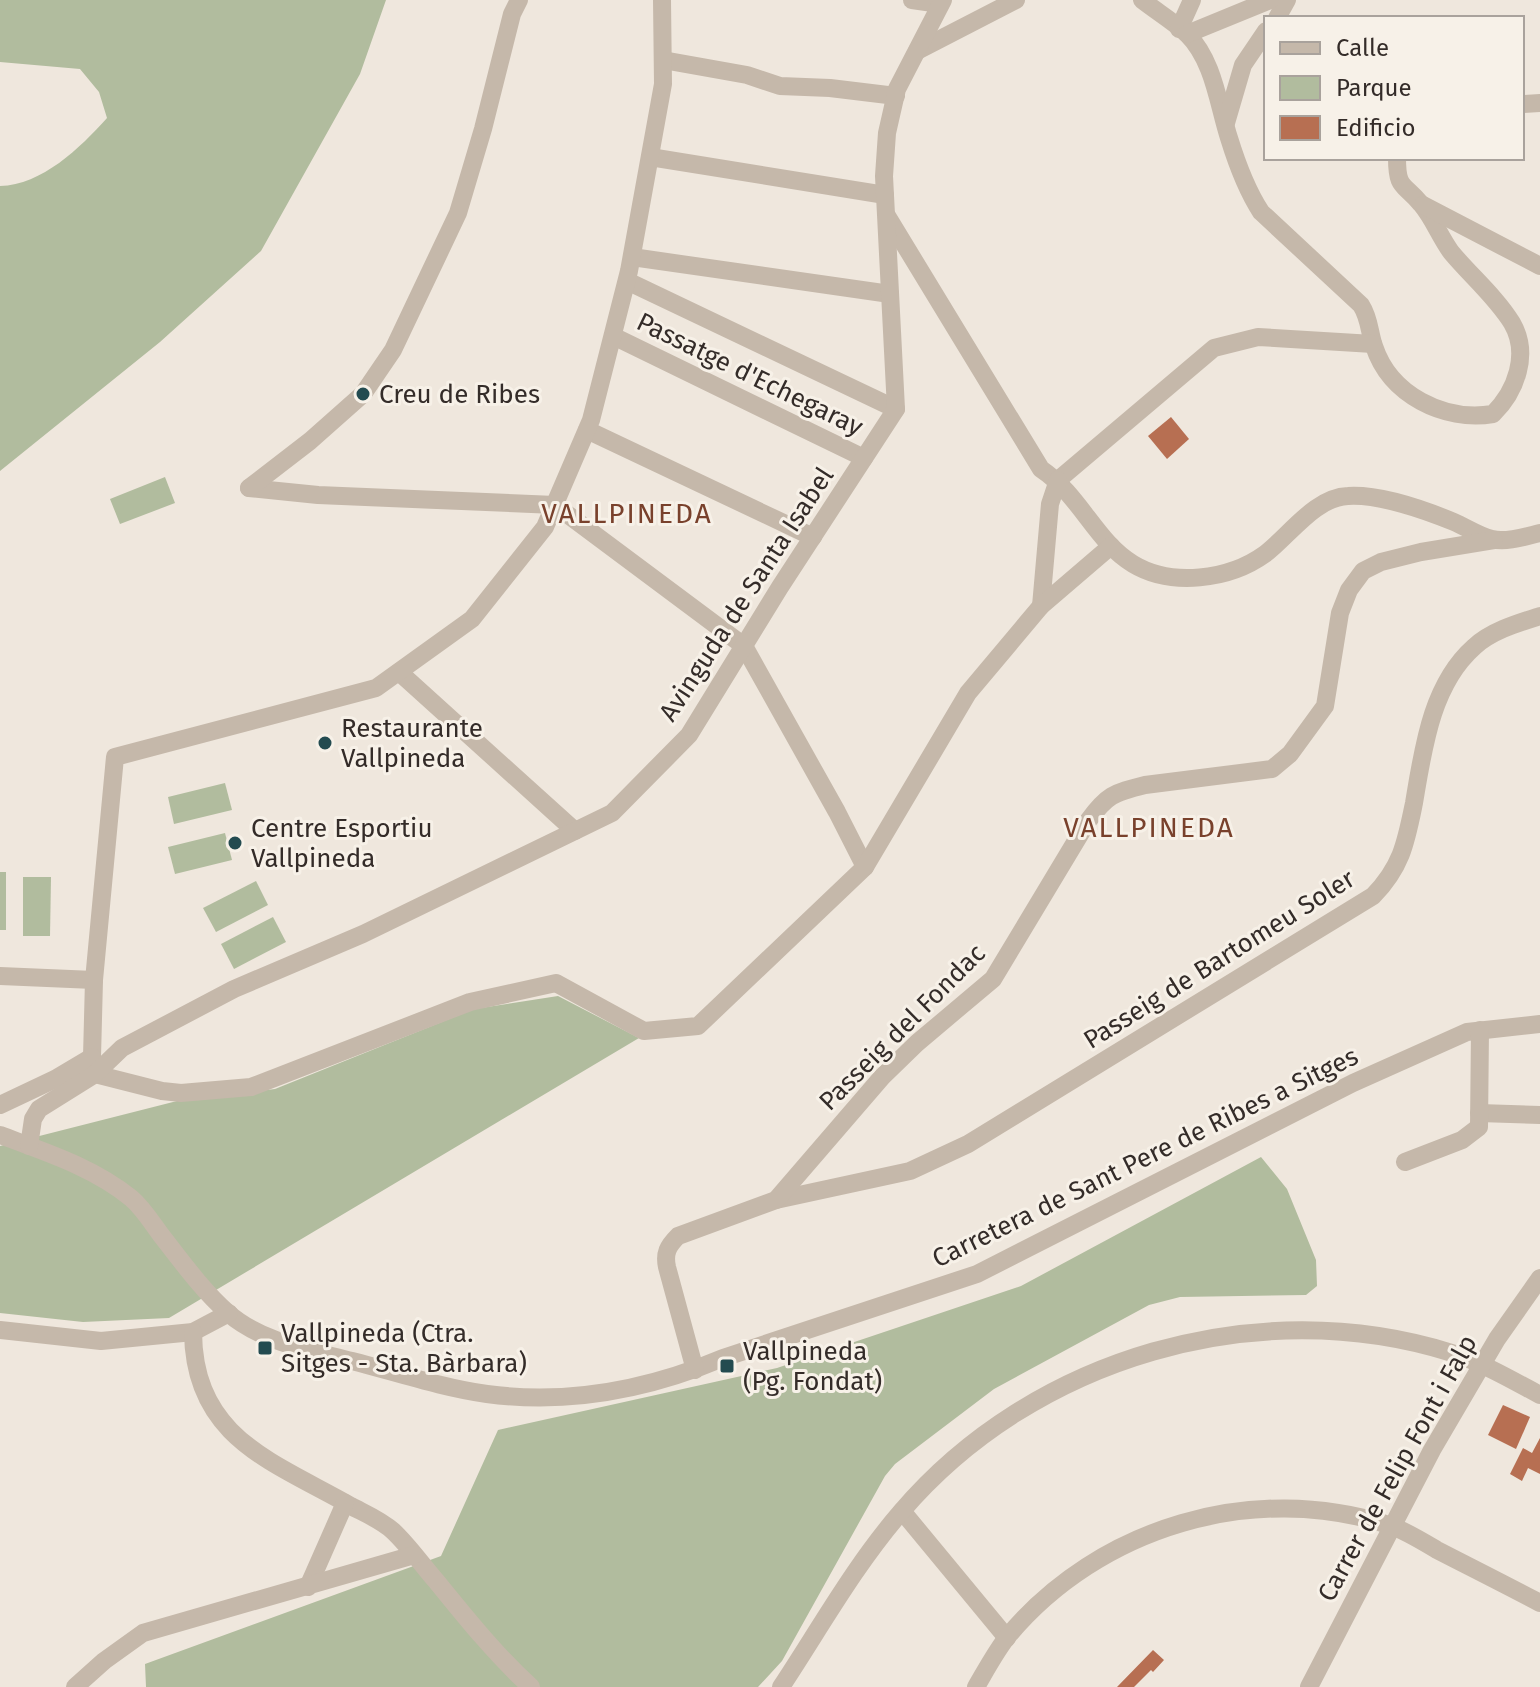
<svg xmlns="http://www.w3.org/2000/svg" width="1540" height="1687" font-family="'Fira Sans',sans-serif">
<rect width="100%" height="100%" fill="#efe7dd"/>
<g fill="#b1bc9e">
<path d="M 0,0 L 386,0 L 360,74 L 261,251 L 160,342 L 0,471 L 0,186 C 42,185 80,148 107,118 L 99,92 L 80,69 L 0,62 Z"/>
<polygon points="165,477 175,503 120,524 110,499"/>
<polygon points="225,783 232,810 174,824 168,797"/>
<polygon points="225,833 232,860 175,874 168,847"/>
<rect x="0" y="872" width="6" height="58"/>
<polygon points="23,877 51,877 50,936 23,936"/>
<polygon points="256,881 268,905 216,932 203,908"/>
<polygon points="273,917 286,942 234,969 221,944"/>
<polygon points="558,996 639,1038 169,1318 83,1322 0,1313 0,1146 177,1101 275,1089 474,1009"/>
<polygon points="1261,1157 1287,1189 1316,1260 1317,1286 1306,1295 1180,1297 1149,1305 994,1389 895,1464 885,1476 782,1661 758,1687 146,1687 145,1664 441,1556 498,1430 777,1368 1021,1286"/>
</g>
<g fill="#b76f52">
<polygon points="1171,417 1189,439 1167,459 1148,436"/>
<polygon points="1503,1405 1530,1417 1516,1449 1488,1435"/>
<polygon points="1540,1438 1540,1474 1528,1468 1522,1481 1510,1474 1523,1448 1532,1453"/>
<polygon points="1153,1650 1164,1660 1153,1672 1151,1670 1134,1687 1117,1687"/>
</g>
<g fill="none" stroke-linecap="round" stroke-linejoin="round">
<g stroke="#c5b8aa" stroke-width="18">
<polyline points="912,0 940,4"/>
<path d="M 1142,0 C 1156,11 1174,22 1187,34 C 1214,61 1218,104 1229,138 C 1237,164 1246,189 1261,212 L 1361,305 C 1370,319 1369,332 1374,346 C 1390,395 1444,422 1493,414 C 1516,391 1530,354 1512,323 C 1496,297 1470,275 1451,252 C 1440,237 1433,218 1421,204 C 1404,183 1397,190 1397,158"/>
<polyline points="1277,18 1287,0"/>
<polyline points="1179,29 1192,0"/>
<polyline points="1187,34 1270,0"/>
<polyline points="917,51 1016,0"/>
<polyline points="663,60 747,75 780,86 830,88 896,96"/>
<polyline points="1522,104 1540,103"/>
<polyline points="1226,123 1243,65 1266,31"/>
<polyline points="650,157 885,195"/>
<polyline points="1423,205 1540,266"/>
<path d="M 887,216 L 1041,469 C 1080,495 1096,542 1133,564 C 1171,587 1229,580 1265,554 C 1289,536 1315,497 1348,496 C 1379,494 1425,510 1454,522 C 1466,527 1479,536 1492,539 C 1506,543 1527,536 1540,533"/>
<polyline points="632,257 890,294"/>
<polyline points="627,281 896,409"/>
<polyline points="613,336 864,458"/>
<polyline points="587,430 813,537"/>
<polyline points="1058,480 1214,348 1258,337 1373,344"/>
<polyline points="249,488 318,495 555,505 744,646 837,812 865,867"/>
<polyline points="249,488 310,441 363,394 393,350 458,213 483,129 512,14 519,0"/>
<polyline points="1041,606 1050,504 1058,480"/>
<polyline points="399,672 575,831"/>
<polyline points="0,976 94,980"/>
<polyline points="95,1074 92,1057 94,980 115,757 376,688 472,619 545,527 591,420 629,271 663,84 662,0"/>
<polyline points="95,1074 162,1091 181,1093 251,1087 470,1002 556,983 644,1031 698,1026 865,867 968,693 1041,606 1111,546"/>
<polyline points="0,1105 55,1079 92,1057"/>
<polyline points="1479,1113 1540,1115"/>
<path d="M 0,1135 C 45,1152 93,1167 131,1198 C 143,1208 152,1223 161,1235 C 182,1262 203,1291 228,1313 C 261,1342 310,1350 352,1361 C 395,1372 443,1388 487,1394 C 570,1405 647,1390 723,1358 L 977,1274 L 1353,1083 L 1467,1032 L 1540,1024"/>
<polyline points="29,1146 33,1119 39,1109 95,1074 122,1048 234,989 363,934 612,813 689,735 780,587 896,409 884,176 887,133 897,89 943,0"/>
<polyline points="1405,1162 1462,1140 1479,1127 1480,1030"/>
<path d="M 776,1200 L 910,1171 L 968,1144 L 1373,896 C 1402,866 1406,842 1414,803 C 1423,750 1431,685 1474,647 C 1491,631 1518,623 1540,616"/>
<polyline points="0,1330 101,1341 193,1332 229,1313"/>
<path d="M 193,1332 C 194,1438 272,1461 351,1506 C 364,1513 381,1520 393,1531 C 409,1546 422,1565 437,1582 C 467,1619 496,1655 531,1687"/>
<path d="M 695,1370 L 667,1267 C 664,1253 668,1246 678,1236 L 776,1200 L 882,1077 L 917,1043 L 993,979 L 1088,821 C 1107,795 1113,793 1145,785 L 1272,769 L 1290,754 L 1325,706 L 1340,613 L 1349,590 L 1363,571 L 1381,562 L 1421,552 L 1494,540"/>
<polyline points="902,1511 1007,1638"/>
<polyline points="308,1587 345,1503"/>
<polyline points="75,1687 104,1661 143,1633 414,1555"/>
<path d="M 781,1687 C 820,1628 855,1565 901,1512 C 1033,1357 1258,1292 1452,1353 C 1483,1363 1512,1380 1540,1395"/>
<path d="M 976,1687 C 986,1670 996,1651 1008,1636 C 1099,1527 1253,1481 1389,1525 C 1406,1531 1422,1541 1437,1550 C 1472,1568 1506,1585 1540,1603"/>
<polyline points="1309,1687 1432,1450 1497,1339 1540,1278"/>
</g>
</g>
<g fill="#234b50" stroke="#f7f1e8" stroke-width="3">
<circle cx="363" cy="394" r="8"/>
<circle cx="325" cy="743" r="8"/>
<circle cx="235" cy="843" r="8"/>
<rect x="257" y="1340" width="16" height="16" rx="4"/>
<rect x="719" y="1358" width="16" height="16" rx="4"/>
</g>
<g text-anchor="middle" stroke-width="6" stroke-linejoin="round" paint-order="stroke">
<g font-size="26" fill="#342c29" stroke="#f7f1e8">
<text transform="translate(750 374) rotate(26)" y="9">Passatge d'Echegaray</text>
<text transform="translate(746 594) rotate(-57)" y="9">Avinguda de Santa Isabel</text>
<text transform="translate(1219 959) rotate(-32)" y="9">Passeig de Bartomeu Soler</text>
<text transform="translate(902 1027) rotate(-45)" y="9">Passeig del Fondac</text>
<text transform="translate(1145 1157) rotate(-26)" y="9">Carretera de Sant Pere de Ribes a Sitges</text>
<text transform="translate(1397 1468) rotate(-61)" y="9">Carrer de Felip Font i Falp</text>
</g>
<g font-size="26" fill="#342c29" stroke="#f7f1e8" text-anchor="start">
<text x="379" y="403">Creu de Ribes</text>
<text x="341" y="737">Restaurante<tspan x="341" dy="30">Vallpineda</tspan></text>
<text x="251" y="837">Centre Esportiu<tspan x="251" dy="30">Vallpineda</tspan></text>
<text x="281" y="1342">Vallpineda (Ctra.<tspan x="281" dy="30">Sitges - Sta. Bàrbara)</tspan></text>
<text x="743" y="1360">Vallpineda<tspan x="743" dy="30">(Pg. Fondat)</tspan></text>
</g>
<g font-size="28" letter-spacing="2" fill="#79412c" stroke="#f7f1e8">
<text x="627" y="523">VALLPINEDA</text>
<text x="1149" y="837">VALLPINEDA</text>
</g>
</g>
<rect x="1264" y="16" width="260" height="144" fill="#f7f1e8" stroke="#a9a29c" stroke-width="2"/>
<rect x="1280" y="42" width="40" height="12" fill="#c5b8aa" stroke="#a9a29c" stroke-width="2"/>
<text x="1336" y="56" font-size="24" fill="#342c29">Calle</text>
<rect x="1280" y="76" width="40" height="24" fill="#b1bc9e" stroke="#a9a29c" stroke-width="2"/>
<text x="1336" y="96" font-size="24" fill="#342c29">Parque</text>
<rect x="1280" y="116" width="40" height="24" fill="#b76f52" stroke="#a9a29c" stroke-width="2"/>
<text x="1336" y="136" font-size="24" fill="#342c29">Edificio</text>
</svg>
